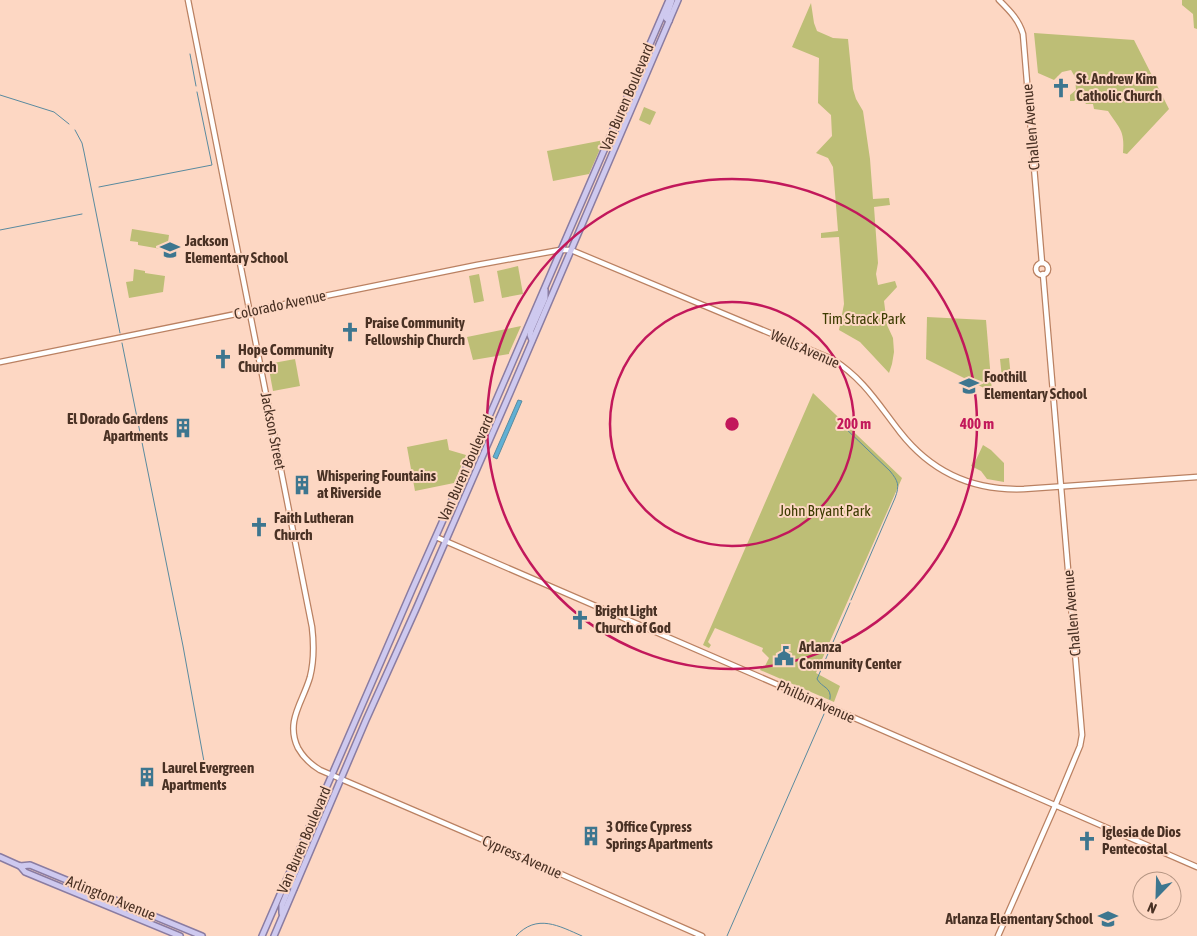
<svg xmlns="http://www.w3.org/2000/svg" width="1197" height="936" font-family="'Asap Condensed',sans-serif">
<rect width="100%" height="100%" fill="#fdd7c3"/>
<g fill="#bdbe76">
<polygon points="1182,0 1197,0 1197,29 1194,28 1193,14 1182,5"/>
<polygon points="811,3 814,23 817,31 833,38 848,39 853,89 856,99 863,111 870,159 873,199 889,198 890,205 874,207 878,263 876,274 878,285 895,281 897,287 884,301 887,325 893,338 894,352 892,364 889,373 860,342 839,330 844,304 839,237 821,238 821,233 838,231 833,167 828,158 816,153 832,136 831,115 818,103 819,58 792,47"/>
<path d="M 1034,33 L 1134,40 L 1169,109 L 1127,154 L 1123,153 C 1125,130 1119,128 1108,111 L 1094,109 L 1093,104 L 1086,104 L 1082,98 L 1080,96 L 1074,101 L 1070,101 L 1070,95 L 1076,90 L 1075,77 L 1071,70 L 1062,72 L 1054,80 L 1038,73 Z"/>
<polygon points="644,107 656,112 650,125 639,120"/>
<polygon points="604,140 589,174 553,181 547,151"/>
<polygon points="132,229 169,235 167,250 138,245 138,242 130,241"/>
<polygon points="518,266 523,294 502,298 497,271"/>
<polygon points="134,269 145,271 145,273 165,276 163,292 129,298 126,282 133,281"/>
<polygon points="479,274 484,301 474,303 469,276"/>
<polygon points="927,317 986,320 992,392 926,359"/>
<polygon points="521,326 509,353 509,354 473,360 467,337"/>
<polygon points="1009,358 1011,378 1002,378 1000,359"/>
<polygon points="295,359 300,386 273,391 268,364"/>
<polygon points="813,393 902,478 816,673 840,686 834,702 760,670 762,666 765,666 769,658 762,651 763,648 715,628 708,642 711,645 709,648 703,645"/>
<polygon points="447,439 449,450 466,455 454,483 415,491 407,447"/>
<polygon points="983,445 991,450 1004,463 1004,482 987,479 981,471 971,466 973,462 975,462"/>
</g>
<polygon fill="#60b0d4" stroke="#598a9f" points="518,400 522,401 497,459 493,457"/>
<g fill="none" stroke-linecap="round" stroke-linejoin="round">
<g stroke="#598a9f" stroke-width="1">
<polyline points="190,54 196,86"/>
<polyline points="0,95 54,112 69,124"/>
<polyline points="75,130 82,143 84,152 120,333"/>
<polyline points="99,187 212,165 197,92"/>
<polyline points="0,230 82,214"/>
<polyline points="122,343 183,646 205,767"/>
<path d="M 843,426 L 890,471 C 898,481 900,485 895,498 L 851,600"/>
<path d="M 830,699 C 832,687 822,688 817,679 L 850,603"/>
<path d="M 516,936 C 537,913 559,926 582,936"/>
<polyline points="727,936 824,714"/>
</g>
<defs>
<g id="secondary">
<path d="M 188,0 L 312,627 C 314,644 314,661 310,677 C 303,702 285,721 298,748 C 303,757 310,764 320,770 L 495,845 L 702,936"/>
<path d="M 999,0 C 1010,11 1019,20 1023,34 L 1042,263"/>
<circle cx="1042" cy="269" r="6"/>
<path d="M 0,362 L 477,265 L 560,250 L 571,250 L 832,359 C 864,379 878,404 900,432 C 932,473 973,491 1024,489 L 1197,477"/>
<polyline points="436,537 790,690 1197,867"/>
<polyline points="998,936 1055,806 1080,746 1082,735 1043,274"/>
</g>
<g id="primary">
<polyline points="669,21 666,18 672,0"/>
<polyline points="532,340 530,335 531,330 545,298 545,290"/>
<polyline points="0,857 20,866 30,865 202,936"/>
<polyline points="20,866 25,872 180,936"/>
<polyline points="294,888 292,881 300,860 301,851"/>
<polyline points="282,913 282,905 287,893 286,885"/>
<polyline points="262,936 412,590 491,412 669,0"/>
<polyline points="274,936 366,720 416,609 510,393 678,0"/>
</g>
</defs>
<use href="#secondary" stroke="#ba8162" stroke-width="7"/>
<use href="#primary" stroke="#8a7ca1" stroke-width="8"/>
<use href="#secondary" stroke="#fff" stroke-width="4.5"/>
<use href="#primary" stroke="#cec9ef" stroke-width="5"/>
</g>
<g fill="none" stroke="#c2185b" stroke-width="2.5">
<circle cx="732" cy="424" r="122"/>
<circle cx="732" cy="424" r="245"/>
</g>
<defs>
<symbol id="church-bare" viewBox="-9 -9 18 18"><path d="M-1.2-6h2.4v3.5h3.3v2.4h-3.3V6h-2.4V-.1h-3.3v-2.4h3.3Z" fill="#3d768f" stroke="#fdd7c3" stroke-width="2.5" paint-order="stroke"/></symbol>
<symbol id="school-bare" viewBox="-9 -9 18 18"><path d="M0-5L7-2L0 1L-7-2ZM-4 1L0 2.5L4 1V4Q0 6-4 4Z" fill="#3d768f" stroke="#fdd7c3" stroke-width="2.5" paint-order="stroke"/></symbol>
<symbol id="building-bare" viewBox="-9 -9 18 18"><path d="M-4-6H4V6H1V3H-1V6H-4ZM-2.5-4.3h1.7v1.8h-1.7ZM.8-4.3h1.7v1.8H.8ZM-2.5-1h1.7V.8h-1.7ZM.8-1h1.7V.8H.8Z" fill="#3d768f" stroke="#fdd7c3" stroke-width="2.5" paint-order="stroke"/></symbol>
<symbol id="civic-bare" viewBox="-9 -9 18 18"><path d="M-.6-6.5H3V-4.5H.6V-3L4-1V1h2V6H-6V1h2V-1L-.6-3ZM-1.2 2.5V6h2.4V2.5Z" fill="#3d768f" stroke="#fdd7c3" stroke-width="2.5" paint-order="stroke"/></symbol>
</defs>
<g fill-rule="evenodd">
<use href="#church-bare" x="1047" y="74" width="28" height="28"/>
<use href="#school-bare" x="156" y="236" width="28" height="28"/>
<use href="#church-bare" x="336" y="318" width="28" height="28"/>
<use href="#church-bare" x="209" y="345" width="28" height="28"/>
<use href="#school-bare" x="955" y="372" width="28" height="28"/>
<use href="#building-bare" x="169" y="414" width="28" height="28"/>
<use href="#building-bare" x="288" y="471" width="28" height="28"/>
<use href="#church-bare" x="245" y="513" width="28" height="28"/>
<use href="#church-bare" x="566" y="606" width="28" height="28"/>
<use href="#civic-bare" x="770" y="642" width="28" height="28"/>
<use href="#building-bare" x="133" y="763" width="28" height="28"/>
<use href="#building-bare" x="577" y="822" width="28" height="28"/>
<use href="#church-bare" x="1073" y="827" width="28" height="28"/>
<use href="#school-bare" x="1094" y="905" width="28" height="28"/>
</g>
<g text-anchor="middle" stroke-width="4" stroke-linejoin="round" paint-order="stroke">
<g font-size="15" font-weight="bold" fill="#493124" stroke="#fdd7c3" text-anchor="start">
<text x="1076" y="84">St. Andrew Kim<tspan x="1076" dy="17">Catholic Church</tspan></text>
<text x="185" y="246">Jackson<tspan x="185" dy="17">Elementary School</tspan></text>
<text x="365" y="328">Praise Community<tspan x="365" dy="17">Fellowship Church</tspan></text>
<text x="238" y="355">Hope Community<tspan x="238" dy="17">Church</tspan></text>
<text x="984" y="382">Foothill<tspan x="984" dy="17">Elementary School</tspan></text>
<text x="168" y="424" text-anchor="end">El Dorado Gardens<tspan x="168" dy="17">Apartments</tspan></text>
<text x="317" y="481">Whispering Fountains<tspan x="317" dy="17">at Riverside</tspan></text>
<text x="274" y="523">Faith Lutheran<tspan x="274" dy="17">Church</tspan></text>
<text x="595" y="616">Bright Light<tspan x="595" dy="17">Church of God</tspan></text>
<text x="799" y="652">Arlanza<tspan x="799" dy="17">Community Center</tspan></text>
<text x="162" y="773">Laurel Evergreen<tspan x="162" dy="17">Apartments</tspan></text>
<text x="606" y="832">3 Office Cypress<tspan x="606" dy="17">Springs Apartments</tspan></text>
<text x="1102" y="837">Iglesia de Dios<tspan x="1102" dy="17">Pentecostal</tspan></text>
<text x="1093" y="924" text-anchor="end">Arlanza Elementary School</text>
</g>
<g font-size="15" fill="#493124" stroke="#fdd7c3">
<text transform="translate(627 97) rotate(-67)" y="5">Van Buren Boulevard</text>
<text transform="translate(1031 127) rotate(-95)" y="5">Challen Avenue</text>
<text transform="translate(280 305) rotate(-12)" y="5">Colorado Avenue</text>
<text transform="translate(805 349) rotate(24)" y="5">Wells Avenue</text>
<text transform="translate(273 431) rotate(79)" y="5">Jackson Street</text>
<text transform="translate(466 468) rotate(-66)" y="5">Van Buren Boulevard</text>
<text transform="translate(1072 613) rotate(-95)" y="5">Challen Avenue</text>
<text transform="translate(816 702) rotate(24)" y="5">Philbin Avenue</text>
<text transform="translate(304 840) rotate(-67)" y="5">Van Buren Boulevard</text>
<text transform="translate(522 857) rotate(24)" y="5">Cypress Avenue</text>
<text transform="translate(111 898) rotate(22)" y="5">Arlington Avenue</text>
</g>
<g font-size="15" fill="#3c3b00" stroke="#fdd7c3">
<text x="864" y="324">Tim Strack Park</text>
<text x="825" y="516">John Bryant Park</text>
</g>
</g>
<circle cx="732" cy="424" r="8" fill="#c2185b" stroke="#fdd7c3" stroke-width="2.5"/>
<g font-size="15" text-anchor="middle" font-weight="bold" fill="#c2185b" stroke="#fdd7c3" stroke-width="4" stroke-linejoin="round" paint-order="stroke">
<text x="854" y="429">200 m</text>
<text x="977" y="429">400 m</text>
</g>
<g transform="translate(1157 896) rotate(203)"><circle r="24" fill="#fdd7c3" stroke="#b59583"/>
<path d="M0-4L9 19L0 12L-9 19Z" fill="#3d768f"/>
<text y="-8" font-size="14" font-weight="bold" text-anchor="middle" fill="#493124">N</text>
</g>
</svg>
